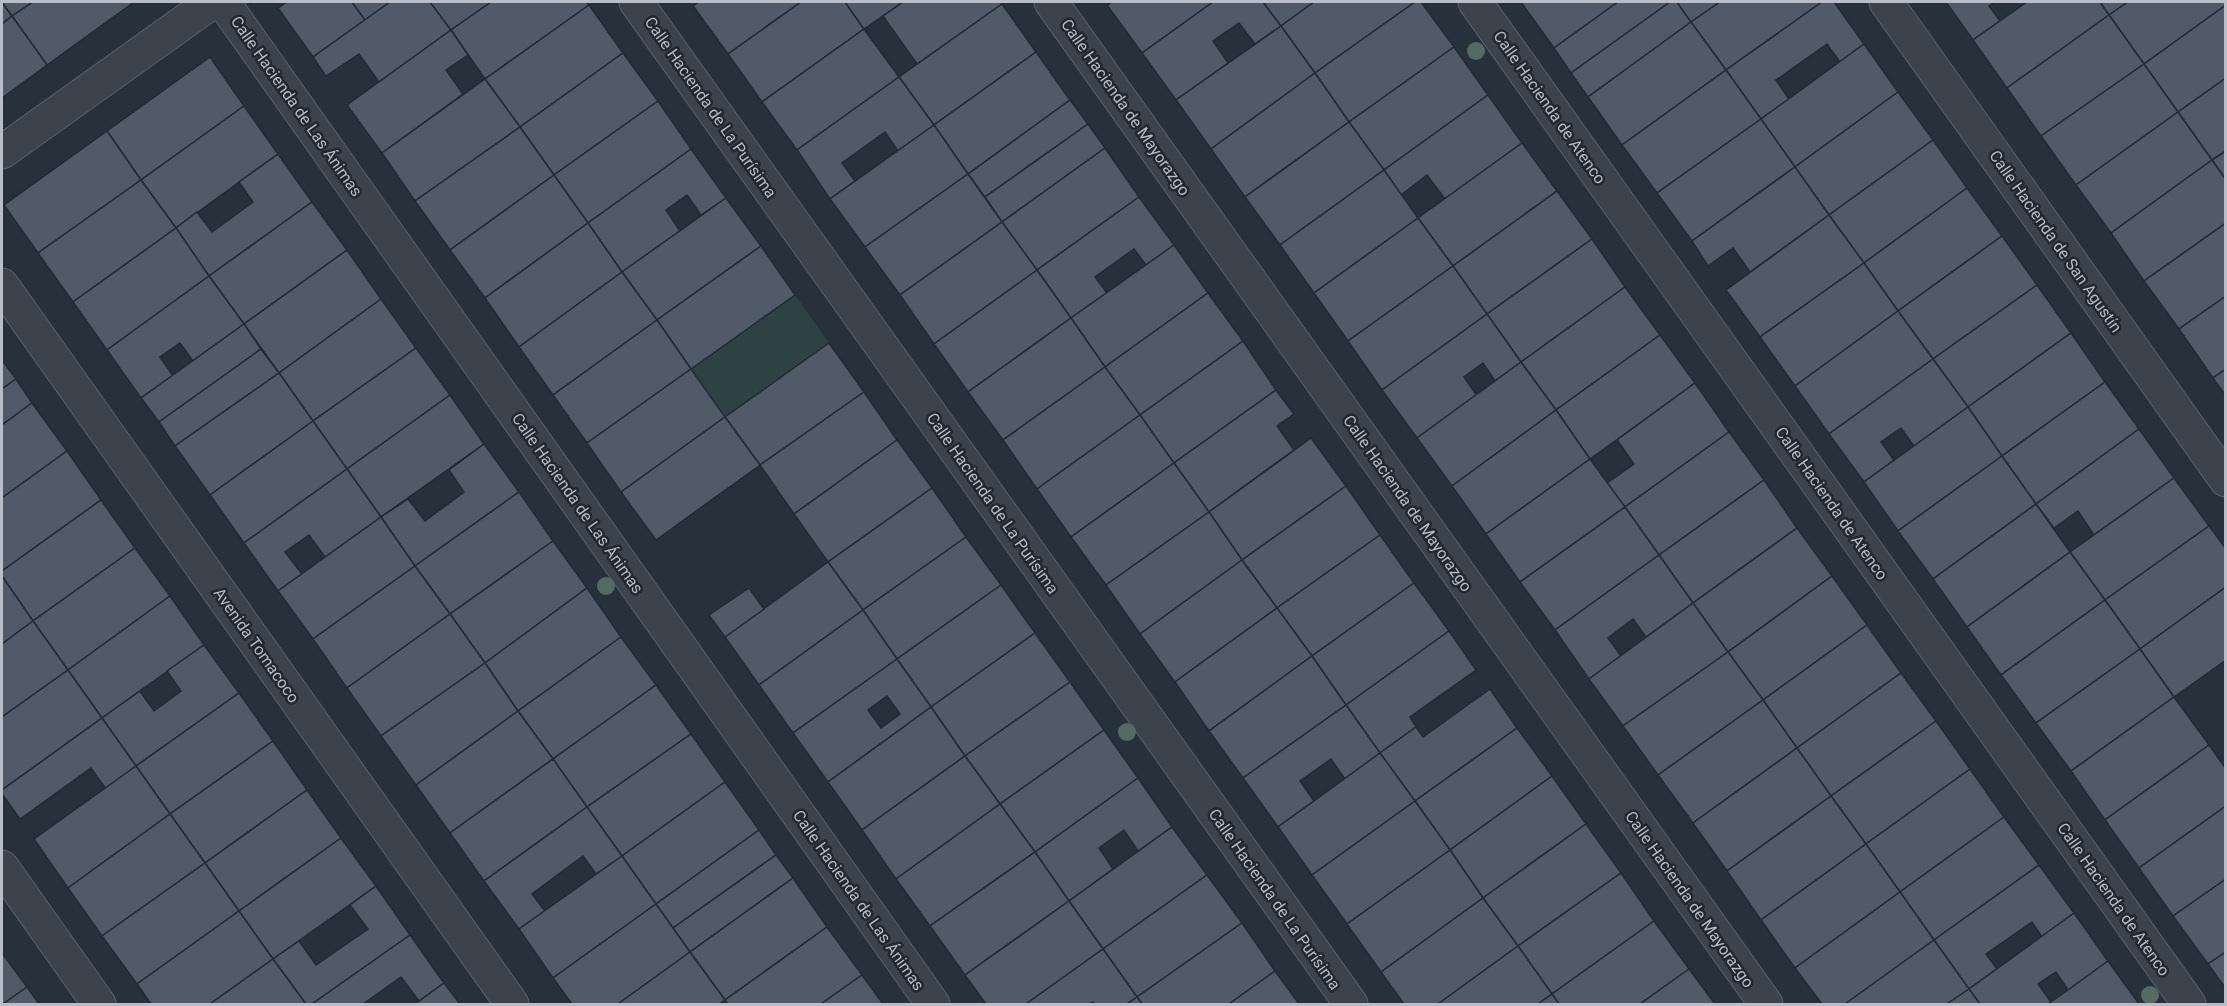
<svg xmlns="http://www.w3.org/2000/svg" width="2227" height="1006" font-family="Roboto,sans-serif">
<rect width="100%" height="100%" fill="#27313c"/>
<polygon fill="#2f4243" points="795,295 829,343 725,417 691,369"/>
<g fill="#515a67" stroke="#222a34" stroke-width="1.5" fill-rule="evenodd">
<polygon points="2,2 12,16 2,24"/>
<polygon points="2,2 33,2 12,16"/>
<polygon points="33,2 134,2 47,65 12,16"/>
<polygon points="287,2 352,2 365,20 313,57 278,8"/>
<polygon points="352,2 390,2 365,20"/>
<polygon points="390,2 430,2 451,30 379,82 359,54 326,76 313,57"/>
<polygon points="430,2 491,2 451,30"/>
<polygon points="491,2 586,2 589,5 485,79 451,30"/>
<polygon points="699,2 801,2 728,54 693,6"/>
<polygon points="801,2 845,2 864,29 762,102 728,54"/>
<polygon points="845,2 903,2 864,29"/>
<polygon points="903,2 1000,2 1002,4 917,64 883,16"/>
<polygon points="1112,2 1213,2 1142,53 1107,5"/>
<polygon points="1213,2 1263,2 1281,26 1255,44 1239,23 1213,41 1228,63 1176,100 1142,53"/>
<polygon points="1263,2 1314,2 1281,26"/>
<polygon points="1314,2 1415,2 1315,73 1281,26"/>
<polygon points="1415,2 1421,2 1454,47 1349,122 1315,73"/>
<polygon points="1521,2 1618,2 1554,48"/>
<polygon points="1618,2 1670,2 1571,73 1554,48"/>
<polygon points="1670,2 1677,2 1691,22 1588,97 1571,73"/>
<polygon points="1677,2 1720,2 1691,22"/>
<polygon points="1720,2 1822,2 1726,70 1691,22"/>
<polygon points="1822,2 1834,2 1864,44 1840,62 1827,44 1776,80 1789,99 1761,119 1726,70"/>
<polygon points="1946,2 1995,2 1989,6 2000,21 1973,40"/>
<polygon points="2027,2 2100,2 2109,15 2007,88 1973,40"/>
<polygon points="2100,2 2128,2 2109,15"/>
<polygon points="2128,2 2226,2 2226,5 2144,64 2109,15"/>
<polygon points="1002,4 1036,52 934,125 899,77"/>
<polygon points="589,5 623,53 520,127 485,79"/>
<polygon points="2226,5 2226,78 2178,112 2144,64"/>
<polygon points="2109,15 2144,64 2041,136 2007,88"/>
<polygon points="12,16 47,65 2,98 2,24"/>
<polygon points="1691,22 1726,70 1622,145 1588,97"/>
<polygon points="1281,26 1315,73 1211,149 1176,100"/>
<polygon points="864,29 899,77 797,150 762,102"/>
<polygon points="451,30 468,55 446,70 463,94 382,153 347,105"/>
<polygon points="1864,44 1898,92 1795,167 1761,119"/>
<polygon points="1454,47 1488,95 1384,170 1349,122"/>
<polygon points="1036,52 1070,100 968,174 934,125"/>
<polygon points="623,53 658,101 554,175 520,127"/>
<polygon points="210,57 244,106 141,180 107,131"/>
<polygon points="2144,64 2178,112 2076,185 2041,136"/>
<polygon points="1726,70 1761,119 1657,193 1622,145"/>
<polygon points="1315,73 1349,122 1245,197 1211,149"/>
<polygon points="899,77 934,125 898,151 885,132 842,163 855,181 830,199 797,150"/>
<polygon points="2226,78 2226,151 2212,160 2178,112"/>
<polygon points="485,79 520,127 415,201 382,153"/>
<polygon points="1898,92 1933,140 1829,215 1795,167"/>
<polygon points="1488,95 1522,143 1445,199 1427,175 1401,195 1384,170"/>
<polygon points="1070,100 1088,124 985,197 968,174"/>
<polygon points="658,101 691,149 588,223 554,175"/>
<polygon points="244,106 278,154 176,228 141,180"/>
<polygon points="2178,112 2212,160 2111,233 2076,185"/>
<polygon points="1761,119 1795,167 1692,241 1657,193"/>
<polygon points="1349,122 1384,170 1280,245 1245,197"/>
<polygon points="1088,124 1105,148 1002,222 985,197"/>
<polygon points="934,125 968,174 865,247 830,199"/>
<polygon points="520,127 554,175 450,250 415,201"/>
<polygon points="107,131 141,180 38,253 4,205"/>
<polygon points="1933,140 1967,188 1864,263 1829,215"/>
<polygon points="1522,143 1557,191 1453,266 1418,218"/>
<polygon points="1105,148 1139,197 1037,270 1002,222"/>
<polygon points="691,149 726,198 701,215 687,195 666,210 680,231 622,272 588,223"/>
<polygon points="2226,151 2226,180 2212,160"/>
<polygon points="278,154 312,202 209,276 176,228 197,212 212,232 253,202 239,182"/>
<polygon points="2212,160 2226,180 2226,223 2144,281 2111,233"/>
<polygon points="1795,167 1829,215 1750,272 1733,248 1708,266 1692,241"/>
<polygon points="1384,170 1418,218 1314,293 1280,245"/>
<polygon points="968,174 1002,222 900,295 865,247"/>
<polygon points="554,175 588,223 485,298 450,250"/>
<polygon points="141,180 176,228 73,302 38,253"/>
<polygon points="1967,188 2002,236 1898,311 1864,263"/>
<polygon points="1557,191 1592,239 1487,314 1453,266"/>
<polygon points="1139,197 1174,245 1146,265 1134,249 1095,277 1107,293 1071,318 1037,270"/>
<polygon points="726,198 761,246 657,320 622,272"/>
<polygon points="312,202 347,250 244,324 209,276"/>
<polygon points="1829,215 1864,263 1760,337 1726,290"/>
<polygon points="1418,218 1453,266 1348,341 1314,293"/>
<polygon points="1002,222 1037,270 934,344 900,295"/>
<polygon points="588,223 622,272 519,347 485,298"/>
<polygon points="2226,223 2226,296 2179,329 2144,281"/>
<polygon points="176,228 209,276 107,350 73,302"/>
<polygon points="2002,236 2037,285 1933,359 1898,311"/>
<polygon points="1592,239 1625,287 1521,362 1487,314"/>
<polygon points="1174,245 1208,293 1105,367 1071,318"/>
<polygon points="761,246 795,295 691,369 657,320"/>
<polygon points="347,250 381,299 279,373 244,324"/>
<polygon points="1864,263 1898,311 1795,386 1760,337"/>
<polygon points="1453,266 1487,314 1382,390 1348,341"/>
<polygon points="1037,270 1071,318 968,392 934,344"/>
<polygon points="622,272 657,320 553,395 519,347"/>
<polygon points="209,276 244,324 193,361 180,343 160,357 173,376 141,398 107,350"/>
<polygon points="2037,285 2071,333 1968,407 1933,359"/>
<polygon points="1625,287 1660,335 1556,410 1521,362"/>
<polygon points="1208,293 1243,341 1140,415 1105,367"/>
<polygon points="2226,296 2226,369 2213,378 2179,329"/>
<polygon points="381,299 416,348 313,421 279,373"/>
<polygon points="1898,311 1933,359 1829,434 1795,386"/>
<polygon points="1487,314 1521,362 1495,381 1483,363 1464,377 1477,396 1417,438 1382,390"/>
<polygon points="1071,318 1105,367 1003,440 968,392"/>
<polygon points="657,320 691,369 587,443 553,395"/>
<polygon points="244,324 261,349 159,422 141,398"/>
<polygon points="2071,333 2105,382 2002,456 1968,407"/>
<polygon points="1660,335 1695,383 1590,459 1556,410"/>
<polygon points="1243,341 1276,390 1174,463 1140,415"/>
<polygon points="829,343 864,392 760,465 725,417"/>
<polygon points="416,348 450,395 347,469 313,421"/>
<polygon points="261,349 279,373 175,446 159,422"/>
<polygon points="1933,359 1968,407 1914,446 1901,428 1881,442 1894,460 1864,482 1829,434"/>
<polygon points="2,360 16,379 2,389"/>
<polygon points="1521,362 1556,410 1452,486 1417,438"/>
<polygon points="1105,367 1140,415 1037,489 1003,440"/>
<polygon points="691,369 725,417 621,492 587,443"/>
<polygon points="2226,369 2226,396 2213,378"/>
<polygon points="279,373 313,421 210,495 175,446"/>
<polygon points="16,379 32,403 2,425 2,389"/>
<polygon points="2105,382 2139,429 2036,504 2002,456"/>
<polygon points="1695,383 1729,432 1625,507 1607,483 1634,464 1617,440"/>
<polygon points="1276,390 1294,414 1277,426 1294,450 1209,512 1174,463"/>
<polygon points="864,392 897,440 794,514 760,465"/>
<polygon points="450,395 484,444 381,517 347,469"/>
<polygon points="32,403 67,451 2,498 2,425"/>
<polygon points="1968,407 2002,456 1898,531 1864,482"/>
<polygon points="1556,410 1590,459 1486,534 1452,486"/>
<polygon points="1140,415 1174,463 1071,537 1037,489"/>
<polygon points="725,417 760,465 656,540 621,492"/>
<polygon points="313,421 347,469 244,543 210,495"/>
<polygon points="2139,429 2174,478 2094,535 2078,511 2054,528 2036,504"/>
<polygon points="1729,432 1764,480 1659,555 1625,507"/>
<polygon points="1311,438 1346,486 1242,560 1209,512"/>
<polygon points="897,440 932,488 828,562 794,514"/>
<polygon points="484,444 519,492 415,566 381,517 408,499 425,521 464,492 449,470"/>
<polygon points="67,451 101,500 2,571 2,498"/>
<polygon points="2002,456 2036,504 1933,579 1898,531"/>
<polygon points="1590,459 1625,507 1520,582 1486,534"/>
<polygon points="1174,463 1209,512 1106,585 1071,537"/>
<polygon points="347,469 381,517 325,557 309,535 285,552 302,574 278,591 244,543"/>
<polygon points="2174,478 2209,526 2105,600 2070,552"/>
<polygon points="1764,480 1797,528 1693,603 1659,555"/>
<polygon points="1346,486 1380,535 1277,608 1242,560"/>
<polygon points="932,488 966,537 863,610 828,562"/>
<polygon points="519,492 553,541 450,614 415,566"/>
<polygon points="101,500 135,548 33,621 2,576 2,571"/>
<polygon points="2036,504 2070,552 1967,627 1933,579"/>
<polygon points="1625,507 1659,555 1555,630 1520,582"/>
<polygon points="1209,512 1242,560 1140,634 1106,585"/>
<polygon points="381,517 415,566 313,639 278,591"/>
<polygon points="2209,526 2226,549 2226,587 2140,649 2105,600"/>
<polygon points="1797,528 1832,576 1728,652 1693,603"/>
<polygon points="1380,535 1414,583 1312,656 1277,608"/>
<polygon points="966,537 1001,585 897,659 863,610"/>
<polygon points="553,541 587,588 485,663 450,614"/>
<polygon points="135,548 170,596 68,670 33,621"/>
<polygon points="2070,552 2105,600 2001,675 1967,627"/>
<polygon points="1659,555 1693,603 1646,637 1633,619 1608,638 1621,656 1589,679 1555,630"/>
<polygon points="1242,560 1277,608 1175,682 1140,634"/>
<polygon points="828,562 863,610 759,685 725,637"/>
<polygon points="415,566 450,614 347,688 313,639"/>
<polygon points="2,576 33,621 2,644"/>
<polygon points="1832,576 1867,625 1763,700 1728,652"/>
<polygon points="1414,583 1449,631 1346,705 1312,656"/>
<polygon points="1001,585 1035,633 931,707 897,659"/>
<polygon points="2226,587 2226,660 2174,697 2140,649"/>
<polygon points="587,588 621,637 518,711 485,663"/>
<polygon points="749,588 764,609 725,637 709,615"/>
<polygon points="170,596 204,645 102,718 68,670"/>
<polygon points="2105,600 2140,649 2036,723 2001,675"/>
<polygon points="1693,603 1728,652 1623,726 1589,679"/>
<polygon points="1277,608 1312,656 1209,731 1175,682"/>
<polygon points="863,610 897,659 793,733 759,685"/>
<polygon points="450,614 485,663 381,736 347,688"/>
<polygon points="33,621 68,670 2,717 2,644"/>
<polygon points="1867,625 1901,673 1797,748 1763,700"/>
<polygon points="1449,631 1476,670 1410,717 1416,727 1380,753 1346,705"/>
<polygon points="1035,633 1070,682 965,756 931,707"/>
<polygon points="621,637 656,685 553,759 518,711"/>
<polygon points="204,645 239,693 136,766 102,718 140,691 154,711 181,691 167,671"/>
<polygon points="2140,649 2174,697 2071,771 2036,723"/>
<polygon points="1728,652 1763,700 1658,775 1623,726"/>
<polygon points="1312,656 1346,705 1243,778 1209,731"/>
<path d="M 897,659 L 931,707 L 828,782 L 793,733 ZM 887,696 L 900,714 L 881,728 L 868,710 Z"/>
<polygon points="485,663 518,711 416,785 381,736"/>
<polygon points="68,670 102,718 2,790 2,717"/>
<polygon points="1901,673 1936,721 1831,796 1797,748"/>
<polygon points="1070,682 1104,730 1000,804 965,756"/>
<polygon points="656,685 691,734 587,807 553,759"/>
<polygon points="1490,689 1517,728 1415,801 1380,753 1416,727 1423,737"/>
<polygon points="239,693 273,741 170,814 136,766"/>
<polygon points="2174,697 2209,745 2105,820 2071,771"/>
<polygon points="1763,700 1797,748 1693,823 1658,775"/>
<polygon points="1346,705 1380,753 1345,779 1331,759 1300,781 1314,801 1278,827 1243,778"/>
<polygon points="931,707 965,756 862,830 828,782"/>
<polygon points="518,711 553,759 450,833 416,785"/>
<polygon points="102,718 136,766 106,789 91,768 20,819 2,794 2,790"/>
<polygon points="1936,721 1970,769 1866,844 1831,796"/>
<polygon points="1517,728 1552,776 1450,850 1415,801"/>
<polygon points="1104,730 1138,778 1035,852 1000,804"/>
<polygon points="691,734 725,782 622,856 587,807"/>
<polygon points="273,741 307,790 205,863 170,814"/>
<polygon points="2209,745 2226,769 2226,806 2139,868 2105,820"/>
<polygon points="1797,748 1831,796 1727,871 1693,823"/>
<polygon points="1380,753 1415,801 1312,875 1278,827"/>
<polygon points="965,756 1000,804 896,879 862,830"/>
<polygon points="553,759 587,807 484,881 450,833"/>
<polygon points="136,766 170,814 68,888 34,839"/>
<polygon points="1970,769 2004,817 1900,892 1866,844"/>
<polygon points="1552,776 1586,824 1483,898 1450,850"/>
<polygon points="1138,778 1172,827 1138,851 1124,830 1099,848 1113,869 1069,901 1035,852"/>
<polygon points="725,782 759,830 656,904 622,856"/>
<polygon points="307,790 341,838 239,911 205,863"/>
<polygon points="1831,796 1866,844 1761,920 1727,871"/>
<polygon points="1415,801 1450,850 1347,924 1312,875"/>
<polygon points="1000,804 1035,852 930,926 896,879"/>
<polygon points="2226,806 2226,879 2173,916 2139,868"/>
<polygon points="587,807 622,856 596,874 583,856 532,894 545,911 519,929 484,881"/>
<polygon points="170,814 205,863 102,936 68,888"/>
<polygon points="2004,817 2039,865 1934,940 1900,892"/>
<polygon points="1586,824 1621,873 1518,946 1483,898"/>
<polygon points="1172,827 1207,875 1103,949 1069,901"/>
<polygon points="759,830 776,855 673,928 656,904"/>
<polygon points="341,838 376,886 273,959 239,911"/>
<polygon points="1866,844 1900,892 1795,968 1761,920"/>
<polygon points="1450,850 1483,898 1381,972 1347,924"/>
<polygon points="1035,852 1069,901 965,975 930,926"/>
<polygon points="776,855 793,878 690,952 673,928"/>
<polygon points="622,856 656,904 553,978 519,929"/>
<polygon points="205,863 239,911 137,984 102,936"/>
<polygon points="2039,865 2074,913 2042,937 2032,922 1986,954 1997,969 1969,989 1934,940"/>
<polygon points="1621,873 1654,921 1552,994 1518,946"/>
<polygon points="1207,875 1242,923 1137,997 1103,949"/>
<polygon points="793,878 827,927 725,1000 690,952"/>
<polygon points="2226,879 2226,952 2208,964 2173,916"/>
<polygon points="376,886 410,935 312,1004 306,1004 273,959 299,941 316,965 368,929 350,905"/>
<polygon points="1900,892 1934,940 1845,1004 1822,1004 1795,968"/>
<polygon points="1483,898 1518,946 1438,1004 1404,1004 1381,972"/>
<polygon points="1069,901 1103,949 1026,1004 986,1004 965,975"/>
<polygon points="656,904 690,952 618,1004 572,1004 553,978"/>
<polygon points="239,911 273,959 210,1004 151,1004 137,984"/>
<polygon points="2074,913 2108,961 2068,990 2056,972 2038,984 2051,1002 2048,1004 1980,1004 1969,989"/>
<polygon points="1654,921 1689,969 1640,1004 1559,1004 1552,994"/>
<polygon points="1242,923 1275,971 1229,1004 1142,1004 1137,997"/>
<polygon points="827,927 862,975 821,1004 728,1004 725,1000"/>
<polygon points="410,935 444,983 419,1001 401,977 363,1004 312,1004"/>
<polygon points="1934,940 1969,989 1947,1004 1845,1004"/>
<polygon points="1518,946 1552,994 1538,1004 1438,1004"/>
<polygon points="1103,949 1137,997 1127,1004 1094,1004 1093,1002 1089,1004 1026,1004"/>
<polygon points="690,952 725,1000 719,1004 618,1004"/>
<polygon points="2226,952 2226,989 2208,964"/>
<polygon points="2,953 27,987 3,1004 2,1004"/>
<polygon points="273,959 306,1004 210,1004"/>
<polygon points="2108,961 2139,1004 2048,1004 2068,990"/>
<polygon points="1689,969 1715,1004 1640,1004"/>
<polygon points="1275,971 1299,1004 1229,1004"/>
<polygon points="862,975 883,1004 821,1004"/>
<polygon points="444,983 460,1004 414,1004 419,1001"/>
<polygon points="27,987 39,1004 3,1004"/>
<polygon points="1969,989 1980,1004 1947,1004"/>
<polygon points="1552,994 1559,1004 1538,1004"/>
<polygon points="1137,997 1142,1004 1127,1004"/>
</g>
<g fill="none" stroke-linecap="round" stroke-linejoin="round">
<defs>
<g id="minor">
<polyline points="223,2 933,1004"/>
<polyline points="636,2 1351,1004"/>
<polyline points="1051,2 1766,1004"/>
<polyline points="1475,2 2189,1004"/>
<polyline points="1886,2 2226,480"/>
<polyline points="2,152 212,2"/>
<polyline points="2,285 512,1004"/>
<polyline points="2,867 99,1004"/>
</g>
</defs>
<use href="#minor" stroke="#59616b" stroke-width="35"/>
<use href="#minor" stroke="#3b434d" stroke-width="33"/>
</g>
<g fill="#546b61">
<circle cx="1476" cy="51" r="9"/>
<circle cx="606" cy="586" r="9"/>
<circle cx="1127" cy="732" r="9"/>
<circle cx="2150" cy="995" r="9"/>
</g>
<g text-anchor="middle" stroke-width="5" stroke-linejoin="round" paint-order="stroke">
<g font-size="16" fill="#b7bec8" stroke="#202832">
<text transform="translate(297 106) rotate(55)" y="6">Calle Hacienda de Las Ánimas</text>
<text transform="translate(711 107) rotate(55)" y="6">Calle Hacienda de La Purísima</text>
<text transform="translate(1126 107) rotate(55)" y="6">Calle Hacienda de Mayorazgo</text>
<text transform="translate(1550 107) rotate(55)" y="6">Calle Hacienda de Atenco</text>
<text transform="translate(2056 241) rotate(55)" y="6">Calle Hacienda de San Agustín</text>
<text transform="translate(578 503) rotate(55)" y="6">Calle Hacienda de Las Ánimas</text>
<text transform="translate(993 503) rotate(55)" y="6">Calle Hacienda de La Purísima</text>
<text transform="translate(1408 503) rotate(55)" y="6">Calle Hacienda de Mayorazgo</text>
<text transform="translate(1832 503) rotate(55)" y="6">Calle Hacienda de Atenco</text>
<text transform="translate(257 645) rotate(55)" y="6">Avenida Tomacoco</text>
<text transform="translate(1275 899) rotate(55)" y="6">Calle Hacienda de La Purísima</text>
<text transform="translate(1690 899) rotate(55)" y="6">Calle Hacienda de Mayorazgo</text>
<text transform="translate(2114 899) rotate(55)" y="6">Calle Hacienda de Atenco</text>
<text transform="translate(859 900) rotate(55)" y="6">Calle Hacienda de Las Ánimas</text>
</g>
</g>
<rect width="2227" height="1006" fill="none" stroke="#b7bec8" stroke-width="6"/>
</svg>
